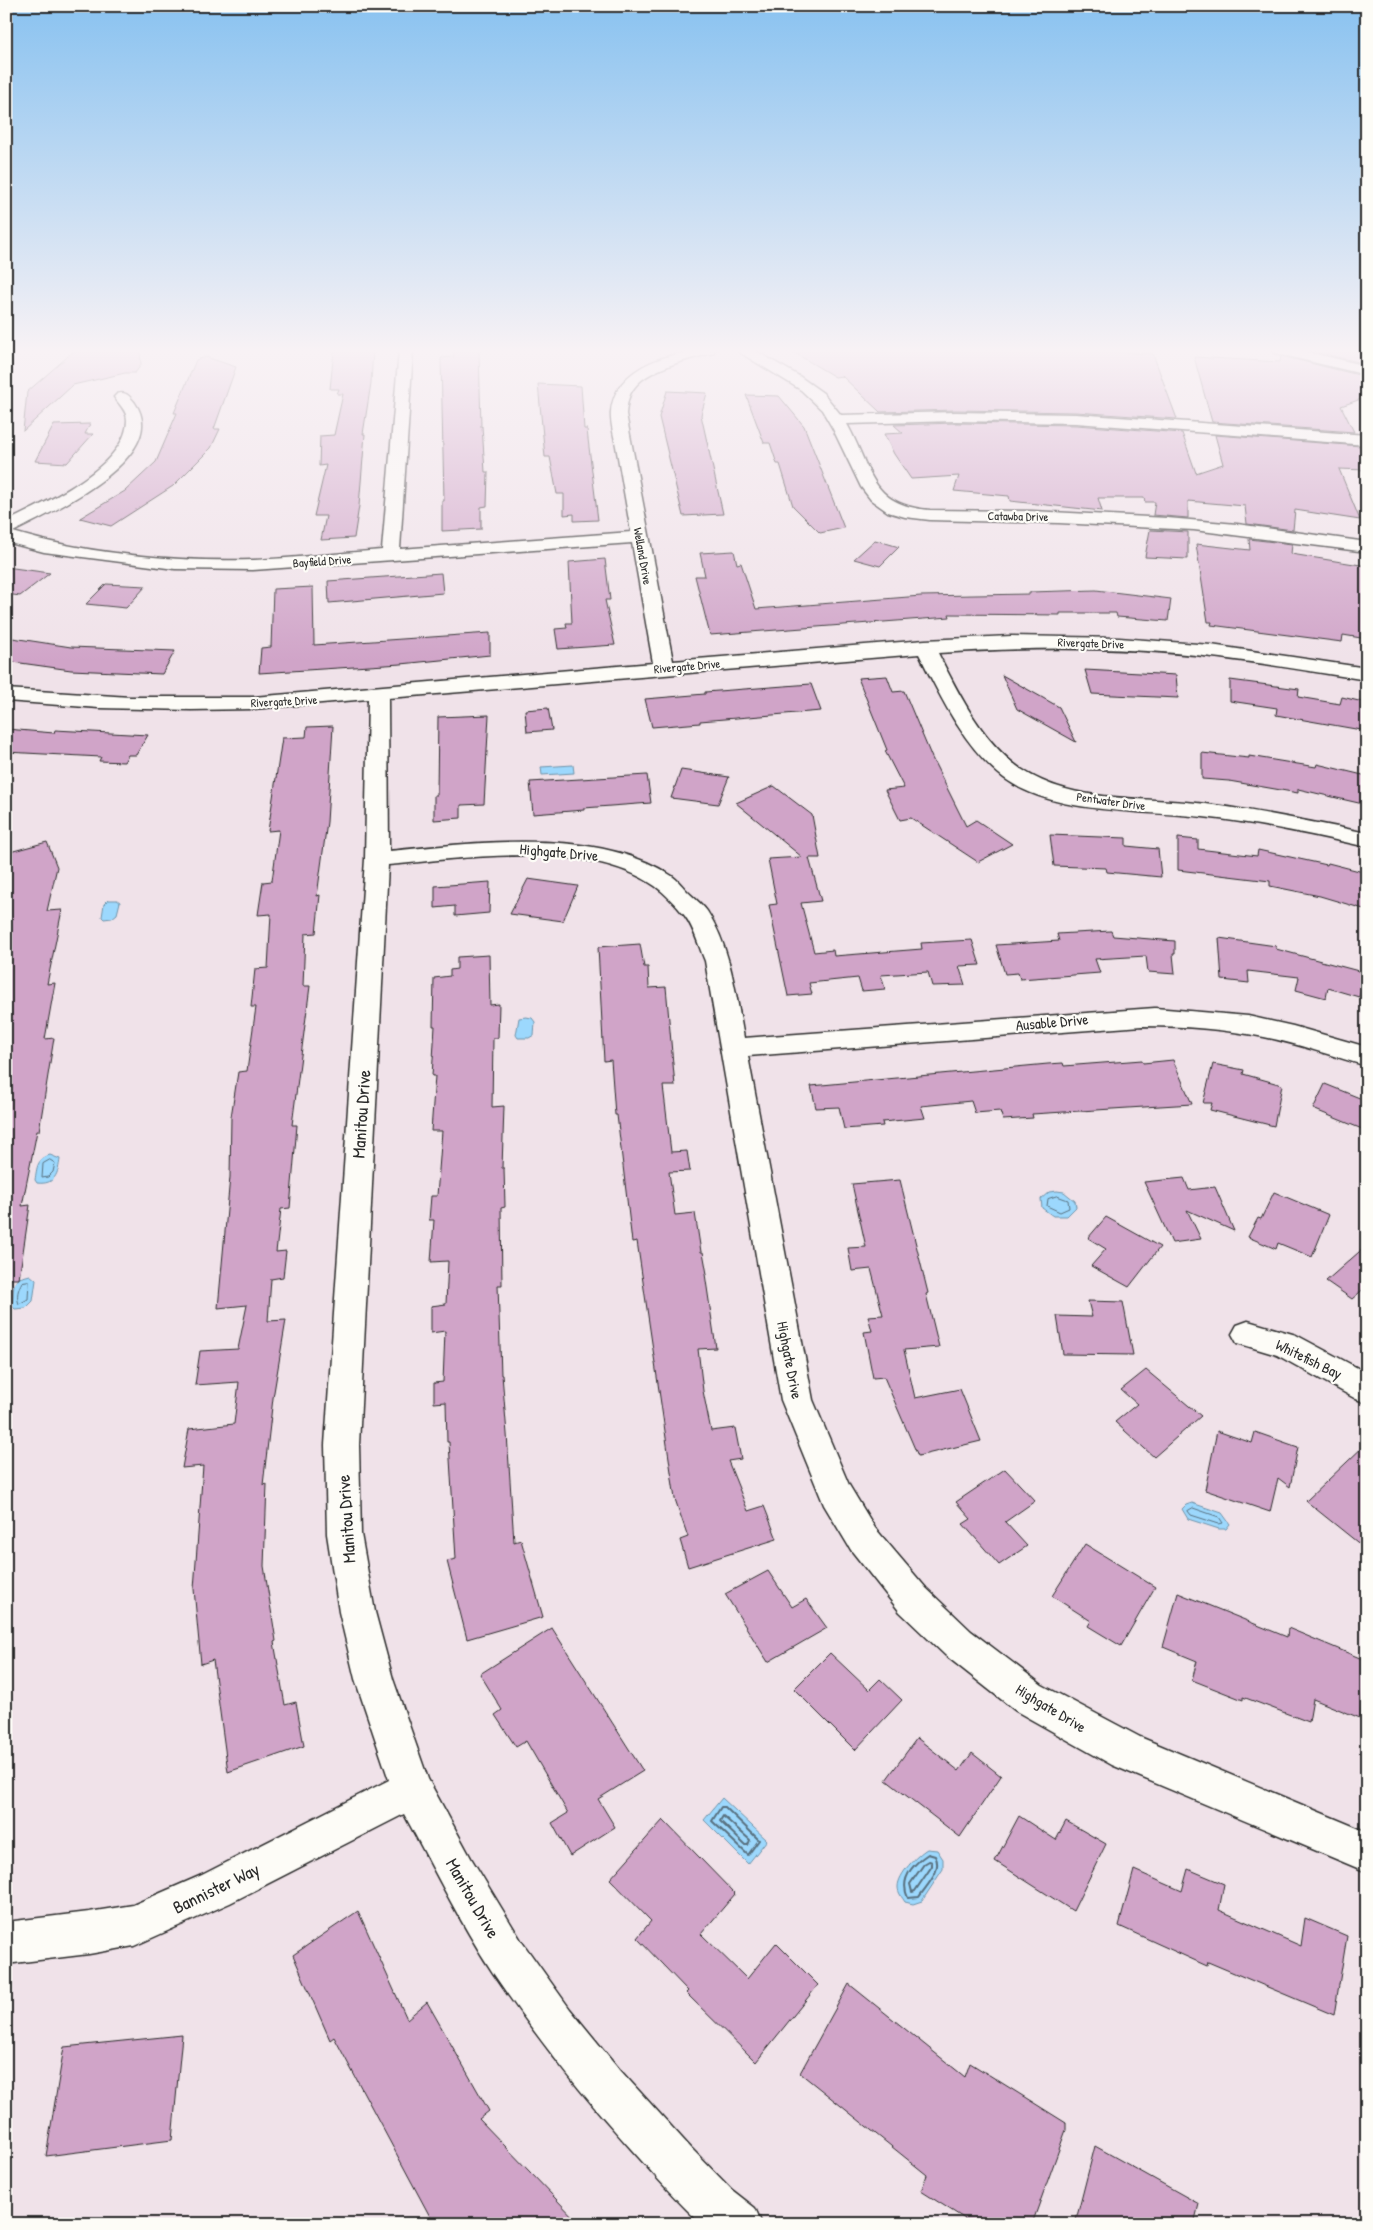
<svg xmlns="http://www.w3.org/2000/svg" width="1373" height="2230" viewBox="0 0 1373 2230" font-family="'Patrick Hand',sans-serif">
	<rect width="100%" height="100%" fill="#f0e2e9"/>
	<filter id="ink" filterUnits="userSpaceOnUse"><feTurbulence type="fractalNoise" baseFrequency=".02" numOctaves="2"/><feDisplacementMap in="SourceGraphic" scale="10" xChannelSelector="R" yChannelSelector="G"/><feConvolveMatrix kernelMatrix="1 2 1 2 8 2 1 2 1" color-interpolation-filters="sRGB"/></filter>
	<g filter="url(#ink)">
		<!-- water -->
		<path fill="#9cd8fd" stroke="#6f93a9" d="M573 765 574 773 542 775 541 767Z
			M108 900H117L120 902 117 914 112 918 104 919 102 917 104 904Z
			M526 1017 532 1018 535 1022 534 1035 529 1038H518L516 1035 519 1018Z
			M50 1155 60 1159C58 1174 55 1185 37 1183L35 1180C37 1167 37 1159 50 1155Z
			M1057 1191 1064 1192 1075 1201 1076 1207 1067 1216H1053L1042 1208 1041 1199 1049 1192Z
			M30 1275 36 1280 33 1301 26 1308 15 1309 12 1306 14 1284 19 1278Z
			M1192 1503 1222 1513 1230 1524 1226 1529H1219L1188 1519 1182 1509 1186 1505Z
			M722 1798 767 1840 748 1864 704 1820Z
			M927 1849 937 1850 943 1859V1869L922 1901 913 1904 905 1902C902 1897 898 1893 898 1887 898 1874 917 1855 927 1849Z"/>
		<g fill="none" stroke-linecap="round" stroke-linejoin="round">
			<!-- shore-far1 -->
			<path stroke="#58707f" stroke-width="1" d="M50 1160 55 1163 53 1172 48 1177 42 1178 43 1164Z
				M1057 1196 1068 1200 1069 1208 1060 1212 1047 1206 1048 1199Z
				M29 1281 28 1299 19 1304C16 1296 18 1289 22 1282Z
				M1193 1508 1219 1517 1223 1523 1219 1524 1191 1515 1188 1511Z"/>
			<!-- shore -->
			<path stroke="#58707f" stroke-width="2" d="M721 1807H725L759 1840 748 1855 712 1821Z
				M723 1816 750 1840 748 1845H745L720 1821Z
				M928 1854 935 1856C943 1870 927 1885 919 1897L908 1898C899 1879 913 1864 928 1854Z
				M929 1861 932 1862V1866L915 1891 912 1892 910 1884 924 1864Z"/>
		</g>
		<!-- building -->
		<path fill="#d0a4c8" stroke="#2b2b2b" d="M75 350H140L141 365 135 373H125L73 385 23 431 27 392Z
			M334 350H373L371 383 363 434H365L359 506 354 538 321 540 326 516H314L326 465 319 466 320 436 334 435 343 394H337L339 389H330Z
			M453 350H479L481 427 482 426 485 472H488L487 506 481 507V529L442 531V501H444L441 358 454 357Z
			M790 350H1087L1153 354 1177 419 1076 412 956 410 880 412 842 376 835 377Z
			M1308 350H1367V364Z
			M1281 356 1367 377V397L1341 406 1354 432 1212 422 1194 357 1280 362Z
			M206 357 236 367 214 429H220L211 448 173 486 111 526 80 518 125 491 156 462 177 413H174L196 360Z
			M538 384 581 386 584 429H587L588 439 598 520 574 521V514L564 515V494H557L550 457H545Z
			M667 391 707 393 701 415 723 514 683 516 659 417Z
			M746 395 779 396 804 426 844 528 820 533 793 506 780 464H777L770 443H764Z
			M956 423 1076 425 1182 433 1196 473 1223 464 1215 435 1361 446 1367 459V470L1339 469 1360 520 1295 510 1293 530 1247 524 1245 506 1188 501V518L1153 515 1155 502H1145L1144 498H1098L1102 511 1010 501 1009 496 954 491 959 476 911 479 894 454 884 434 903 433 894 425Z
			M90 424 85 434H93L67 463 35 461 54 425Z
			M1150 530 1188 532V559L1145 557Z
			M1249 539 1292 544 1291 554 1367 566V639L1343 635 1342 642 1211 625 1212 622H1208L1196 544 1250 550Z
			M875 540 899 547 880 566 854 559Z
			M734 551 737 564 741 563 756 609 921 596 1030 594V592L1096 590 1171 599 1168 621 1117 617 1116 613H1060V615L949 614 950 617 710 635 695 576H705L700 553Z
			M605 559 610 600H605L615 645 558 649 555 629 567 628 566 623H572L569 562Z
			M6 567 50 573 20 596 6 594Z
			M441 573 443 593 329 603 328 581Z
			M106 584 146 586 126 608 86 604Z
			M313 587 314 645 490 633V655L401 664 259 673 261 648 271 647 273 589Z
			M6 637 71 647 175 651 162 674 71 670 6 661Z
			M1085 670 1176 675 1178 698 1092 694Z
			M1002 675 1059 707 1076 742 1017 709Z
			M887 676 893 692 904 691 932 758 966 826 976 820 1012 844 978 862 911 818 900 820 885 790 904 788 885 751 887 750 858 678Z
			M1230 680 1299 689 1298 697 1340 704 1342 697 1363 702 1361 709 1367 710V731L1276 715 1277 708 1230 701Z
			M811 684 821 711 700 721V723L652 727 645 699 705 694V692Z
			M548 708 552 730 527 732 525 710Z
			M489 715 484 804 461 805V818L434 820V795H437L438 717Z
			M333 726 327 822 317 896 320 895 316 933 305 934 303 986H310L292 1125H297L290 1208 281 1209 276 1252 286 1251 283 1277 271 1279 268 1321 286 1320 273 1398 263 1485 267 1484 264 1566 276 1641 274 1642 285 1705 296 1702 304 1746 228 1772 213 1660 201 1664 194 1589 203 1466 182 1468 189 1429 234 1424 239 1382 195 1385 200 1351 238 1349 247 1305 218 1308 230 1177 231 1117 238 1072 247 1071 256 1007H251L255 969 268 968 271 914 258 915 263 882 272 881 279 830 268 831 282 738 306 737 307 727Z
			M6 729 54 733 55 730 148 735 136 755H128L124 762 99 761 101 757 6 752Z
			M1202 753 1249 758V756L1316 767 1317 764 1367 776V790L1363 804 1298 789V793L1229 781 1202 779Z
			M681 770 729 777 718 804 671 798Z
			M647 775 651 803 584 808V810L533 814 530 782Z
			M774 786 812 815 820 858H809L821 901 801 903 814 952 833 950 834 956 922 949 921 943 972 940 980 965 959 966 965 985 932 986 928 972 881 975 885 989 862 991 858 978 809 983 812 994 788 996 769 905 777 904 768 859 802 857 736 803Z
			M1050 835 1126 838V846L1158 849 1161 877 1107 872 1106 868 1054 866Z
			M1178 838 1198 840V849L1257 856 1258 850 1327 865 1328 863 1367 873V910L1320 896 1270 886V881L1178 870Z
			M47 842 57 867 47 911 62 910 47 984 55 983 45 1039 54 1038 39 1131H37L22 1206 30 1205 19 1279H6V853Z
			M528 879 578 886 563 921 510 914Z
			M490 882 489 913 455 916V906L435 908V886Z
			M1111 931 1113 936 1175 941V954H1173L1175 974 1148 972 1146 956 1095 959 1100 973 1020 979 1018 973 1005 974 996 945 1059 941 1057 934Z
			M1219 938 1276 946V949L1366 973 1359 997 1328 988 1326 998 1296 990 1299 977 1248 971 1249 983 1222 980Z
			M640 944 644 967H648L649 988 666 987 675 1086H663L671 1152 687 1151 690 1171 669 1172 675 1215 695 1213 701 1252H703L707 1274H705L716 1348 698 1349 703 1391 711 1431 735 1428 741 1459 728 1461 748 1511 764 1506 777 1539 688 1567 680 1540 688 1537 675 1499 637 1241 632 1242 617 1115H615L611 1060 604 1061 598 947Z
			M489 955 490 1005 499 1004 498 1038H493L492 1107 504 1106 502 1168H504L505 1207 501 1208 502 1285H498L501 1375H502L507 1434 514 1542 521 1540 543 1617 467 1639 447 1561 456 1559 449 1442H447L446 1402 434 1403V1383L443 1382 445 1331 431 1333V1306L446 1304 448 1261 431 1262 434 1220H429L431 1196H437L442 1131H431L435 1076H432L435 1026H433L434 978 450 976V970L457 969V957Z
			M1142 1060 1143 1063 1173 1060 1192 1104 1032 1114 1033 1118 1003 1120 1000 1111 975 1113 971 1101 921 1106 925 1118 882 1122 883 1126 844 1129 839 1107 816 1108 811 1086 1048 1064 1063 1063 1064 1066Z
			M1213 1064 1244 1070 1243 1074 1282 1085 1274 1126 1210 1110 1212 1103H1203Z
			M1325 1084 1367 1101V1131L1313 1109Z
			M1184 1178 1189 1190 1215 1187 1234 1231 1187 1210 1201 1239 1172 1243 1144 1182Z
			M900 1180 928 1293 926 1294 939 1347 904 1350 915 1398 960 1389 981 1441 918 1456 884 1377 873 1378 864 1332 872 1331 868 1316 883 1315 871 1269 852 1271 848 1248 866 1247 852 1184Z
			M1274 1192 1329 1215 1312 1257 1278 1243 1276 1249 1248 1237 1258 1218 1261 1219Z
			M1106 1217 1160 1247 1129 1287 1091 1266 1106 1249 1088 1238Z
			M1367 1245V1286L1352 1299 1326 1281Z
			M1088 1301 1123 1302 1133 1355 1063 1354 1057 1316 1092 1317Z
			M1146 1370 1201 1416 1154 1457 1115 1422 1137 1404 1121 1390Z
			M1217 1431 1252 1443 1255 1432 1298 1447 1290 1487 1278 1478 1270 1512 1205 1490Z
			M1367 1443V1550L1306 1501Z
			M1005 1469 1035 1501 1005 1522 1027 1546 999 1565 963 1524 971 1519 956 1502Z
			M1085 1544 1155 1587 1121 1646 1088 1626 1091 1621 1052 1596Z
			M768 1571 792 1607 806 1599 827 1628 768 1662 725 1594Z
			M1178 1593 1287 1637 1288 1628 1367 1661 1360 1718 1313 1699 1309 1722 1243 1697V1700L1192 1680 1197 1661 1163 1647Z
			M552 1628 643 1771 598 1799 615 1827 570 1856 552 1823 568 1813 526 1741 516 1747 495 1715 502 1710 480 1674Z
			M830 1653 869 1690 880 1679 902 1700 855 1750 794 1689Z
			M917 1738 959 1771 972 1753 1001 1776 960 1837 886 1780Z
			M1019 1816 1056 1840 1066 1821 1106 1844 1073 1911 995 1861Z
			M663 1820 735 1894 701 1934 747 1979 776 1943 818 1985 756 2062 686 1993 688 1991 637 1938 651 1921 610 1879Z
			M1188 1869 1224 1884 1219 1910 1301 1946 1305 1918 1347 1936 1334 2015 1208 1962 1207 1966 1119 1926 1134 1870 1182 1891Z
			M358 1911 407 2019 427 2002 489 2111 479 2119 580 2224H434L334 2037 330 2040 293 1955Z
			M849 1984 965 2077 970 2063 1066 2123V2130L1032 2224H973L921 2191 927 2175 800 2073Z
			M182 2035 172 2140 46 2156 64 2047Z
			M1095 2146 1199 2204 1194 2224H1075Z"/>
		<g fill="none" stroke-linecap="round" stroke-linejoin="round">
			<defs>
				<path id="minor" d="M399 350H413L400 549 631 532C626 503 621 475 616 446 614 435 610 422 611 412 615 364 676 350 715 350L713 353C690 359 648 368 634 388 628 395 627 405 626 414L673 661 925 640 1011 636 1119 638 1211 645 1367 668V680C1315 672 1264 663 1212 657 1121 646 1029 647 938 653 959 694 982 742 1021 769 1074 805 1146 796 1206 804 1260 811 1313 822 1367 833V847C1313 835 1258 823 1203 817 1143 810 1054 815 1004 778 964 747 941 698 919 654L388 698 389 851C473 843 597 826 672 876 678 880 683 887 688 892 694 898 702 904 707 911 731 948 736 995 744 1038L1155 1008 1248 1016 1293 1026 1367 1047V1066C1332 1056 1299 1044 1264 1037 1224 1029 1183 1026 1142 1026L748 1056 813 1400 849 1485 875 1528 926 1588 971 1631 1042 1685 1140 1737 1367 1832V1872L1112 1765 1016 1711 945 1655 900 1612 851 1550 824 1505 781 1400 705 961C699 947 694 928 685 916 677 906 665 893 655 886 587 839 467 858 388 865L359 1445 361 1534 375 1612 393 1679 428 1779 471 1858 522 1942 570 2009 620 2070 691 2148 732 2190 755 2208 762 2224H702C676 2201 654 2174 631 2149 581 2094 535 2035 493 1973 460 1923 433 1867 404 1814L230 1903 134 1946 89 1954 6 1964V1922L89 1912 133 1905 202 1875 389 1780 355 1679 339 1612 327 1534 325 1445 365 859 368 699 253 709 191 710 99 708 6 701V689L130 697H253L653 663 632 543 253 570 175 569 44 552 6 542V522C42 504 127 467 127 420 127 411 119 404 114 397L117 394C126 391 129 396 135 403 173 457 48 514 13 532 86 554 177 562 254 560 296 558 340 553 382 550Z
					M736 350H754L799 376 823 393 841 415 956 412 1076 414 1367 435V445L1076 423 956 421 847 424C872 469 869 505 930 510L1032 511 1167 518 1237 524 1367 542V552L1194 530 1059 523 930 520 905 517 888 512 871 500 861 487 833 429 822 410 801 390Z
					M1273 350H1299L1367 366V375L1275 353Z
					M1248 1321 1296 1335 1367 1373V1403L1356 1399 1277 1355 1237 1343 1232 1334 1237 1325Z"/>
			</defs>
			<!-- minor casing -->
			<use href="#minor" stroke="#2b2b2b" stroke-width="3"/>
			<!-- minor -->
			<use href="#minor" fill="#fdfcf7" fill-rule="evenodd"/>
		</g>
	</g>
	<!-- sky -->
	<linearGradient id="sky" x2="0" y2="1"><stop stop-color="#89c2f0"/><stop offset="0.53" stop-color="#f8f2f5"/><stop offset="1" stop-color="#f8f2f5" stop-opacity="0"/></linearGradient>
	<rect width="1373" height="662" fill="url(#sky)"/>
	<g text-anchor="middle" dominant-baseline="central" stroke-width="4.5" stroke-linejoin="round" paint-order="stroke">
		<!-- far-street labels -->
		<g font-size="12" fill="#2b2b2b" stroke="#fdfcf7">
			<text transform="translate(1018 516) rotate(1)">Catawba Drive</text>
			<text transform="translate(643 556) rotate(80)">Welland Drive</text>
			<text transform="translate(322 561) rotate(-4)">Bayfield Drive</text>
			<text transform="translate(1091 643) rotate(2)">Rivergate Drive</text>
			<text transform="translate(687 666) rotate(-5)">Rivergate Drive</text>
			<text transform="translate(284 701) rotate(-3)">Rivergate Drive</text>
			<text transform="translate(1111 801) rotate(8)">Pentwater Drive</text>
		</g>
		<!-- street labels -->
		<g font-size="15" fill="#2b2b2b" stroke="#fdfcf7">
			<text transform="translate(559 852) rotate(5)">Highgate Drive</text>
			<text transform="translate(1052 1022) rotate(-5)">Ausable Drive</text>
			<text transform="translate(1309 1359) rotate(26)">Whitefish Bay</text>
			<text transform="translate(790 1360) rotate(79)">Highgate Drive</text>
			<text transform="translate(1051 1708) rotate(31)">Highgate Drive</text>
		</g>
		<!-- near-street labels -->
		<g font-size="18" fill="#2b2b2b" stroke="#fdfcf7">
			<text transform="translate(361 1114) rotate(-86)">Manitou Drive</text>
			<text transform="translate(346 1519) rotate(-94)">Manitou Drive</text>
			<text transform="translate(216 1888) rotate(-26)">Bannister Way</text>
			<text transform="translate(473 1898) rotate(60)">Manitou Drive</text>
		</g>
	</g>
	<!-- margin -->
	<rect width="1373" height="2230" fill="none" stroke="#fdfcf7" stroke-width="25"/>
	<rect x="12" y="12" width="1348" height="2205" fill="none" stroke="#2b2b2b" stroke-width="2" filter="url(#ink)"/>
</svg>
